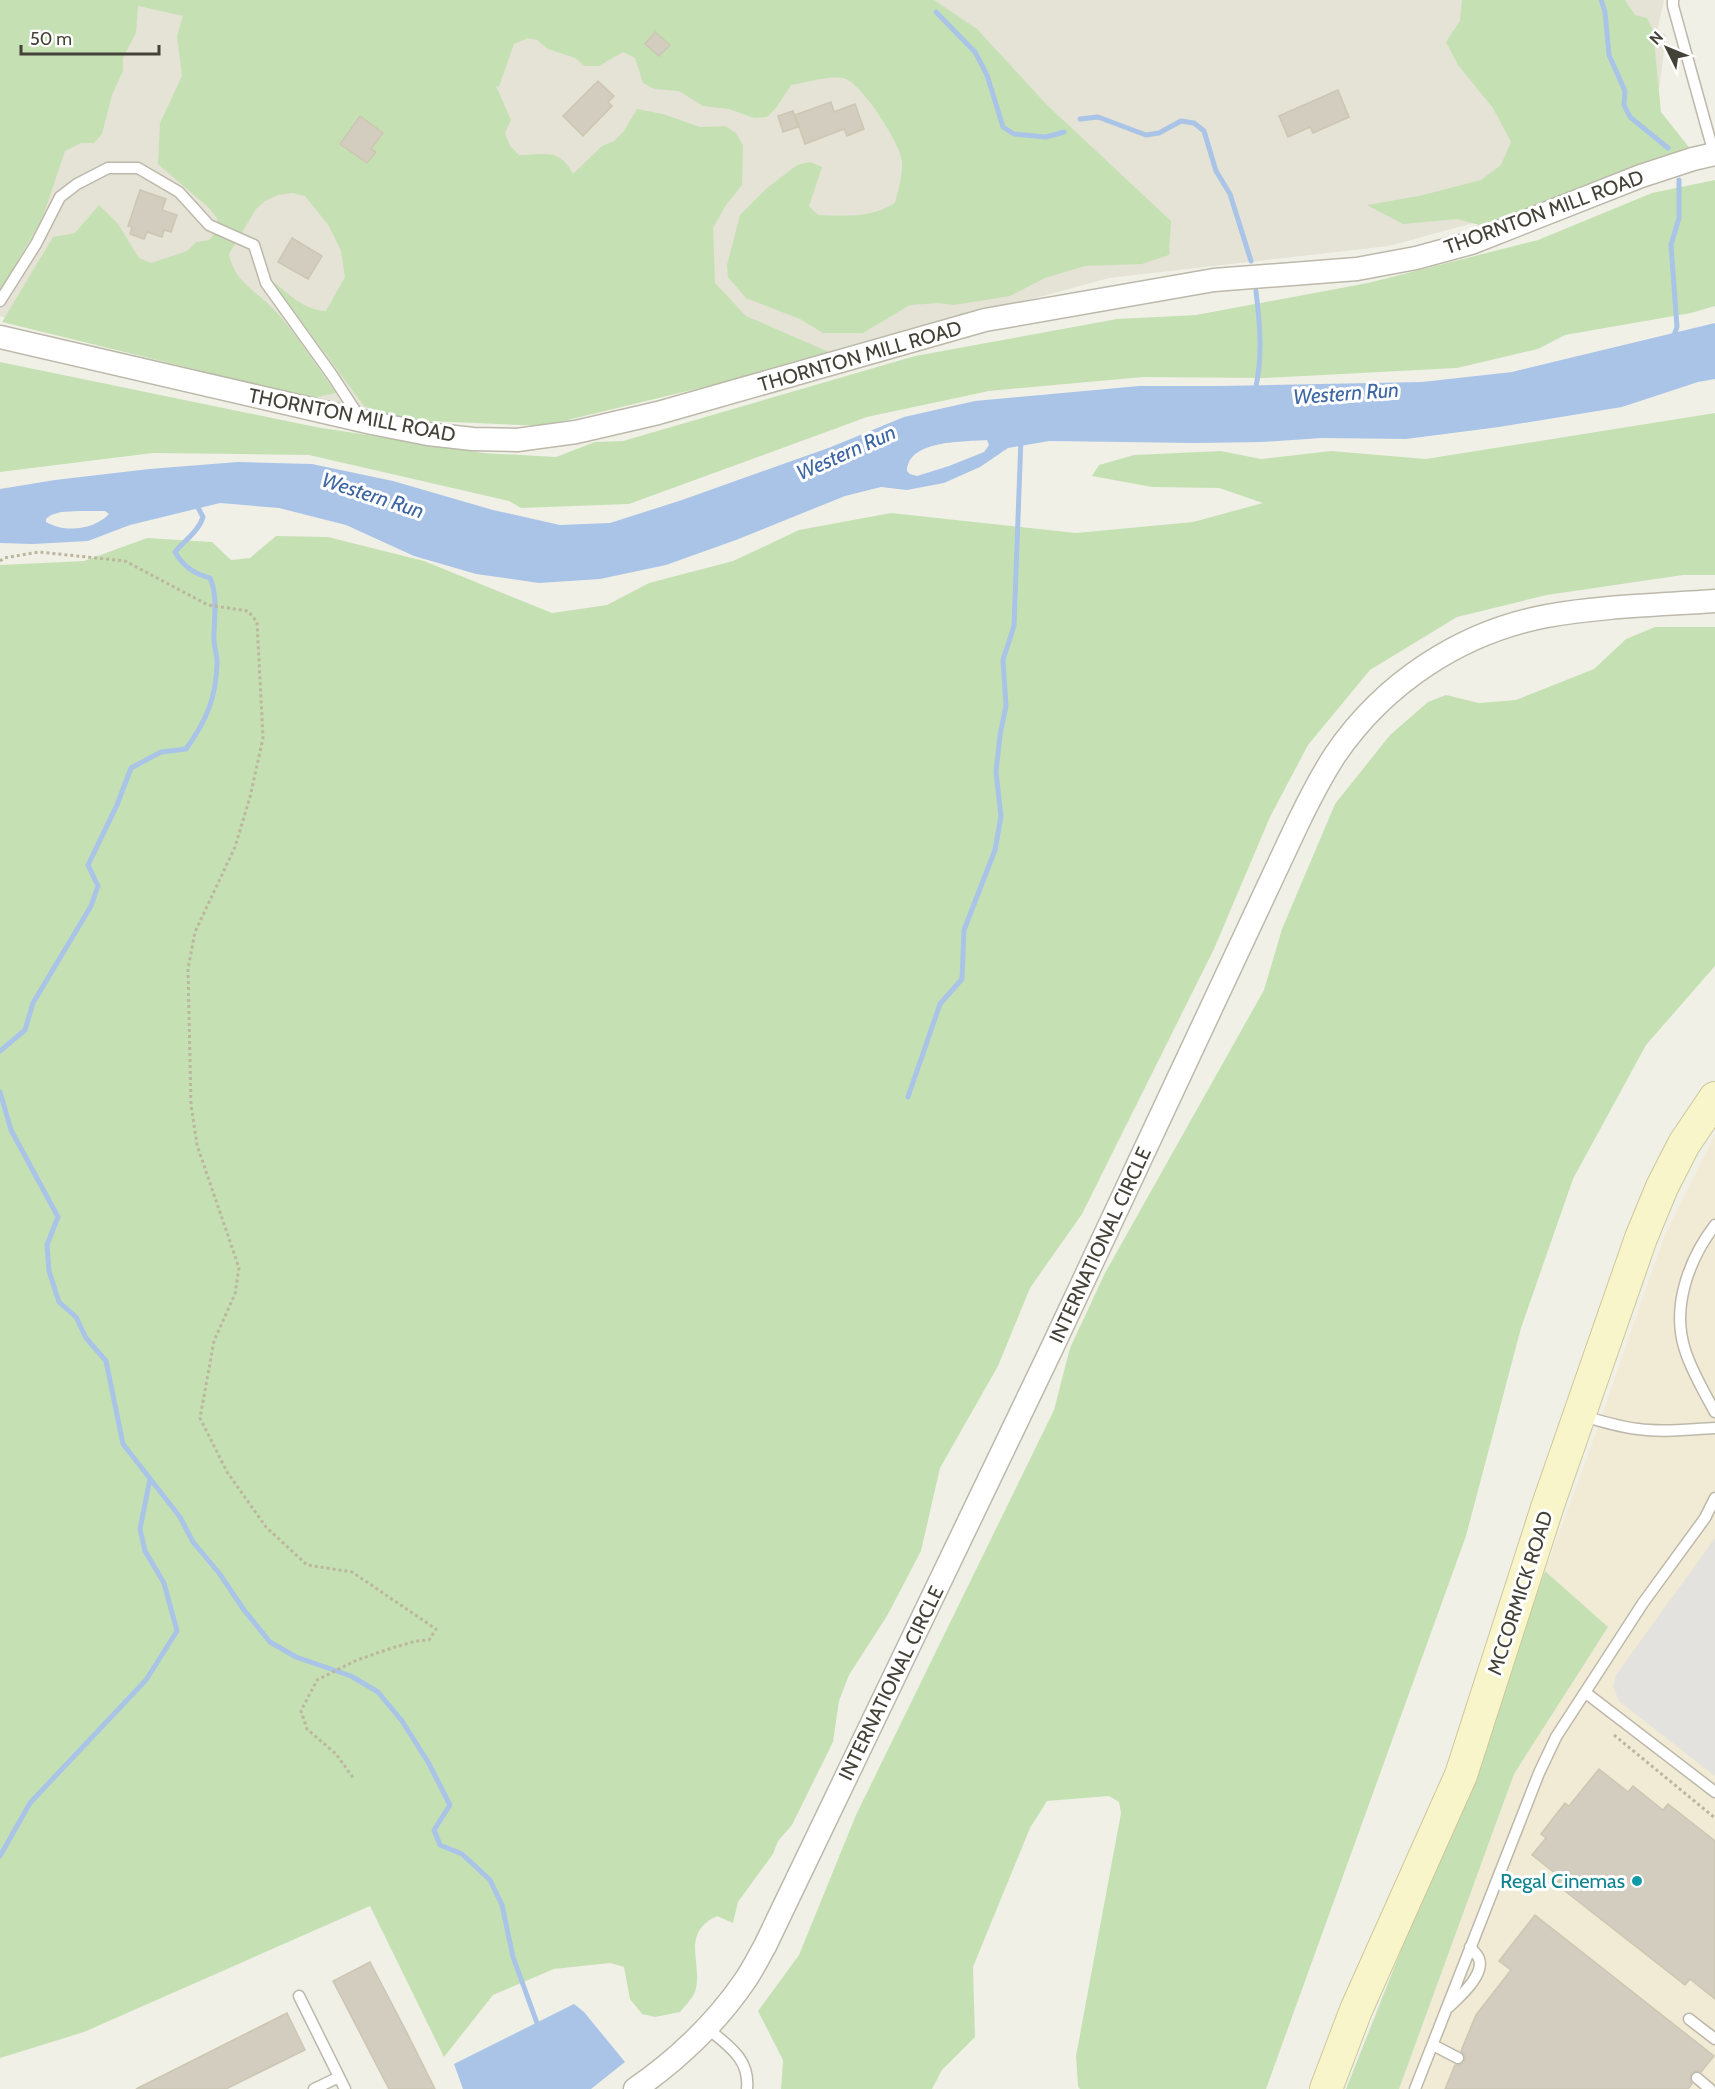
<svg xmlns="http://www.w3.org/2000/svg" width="1715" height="2089" viewBox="0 0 1715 2089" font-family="Cabin,sans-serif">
	<rect width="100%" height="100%" fill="#f1f0e7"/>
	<!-- residential -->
	<path fill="#e5e2d6" d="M112 0 499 87 529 0H1664L1657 32 1666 34 1650 164 1539 205 1389 246 1109 278 749 376 404 416 282 390 99 345 0 316V208Z"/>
	<!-- commercial -->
	<path fill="#f1ead4" d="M1715 1135V2089H1399L1514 1774 1607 1628 1545 1571 1588 1455 1665 1234Z"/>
	<!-- green -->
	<path fill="#c5e1b4" d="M0 0H934L977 29 1047 105 1171 221 1169 255 1142 264 1085 266 1045 278 1010 296 954 305 939 303 910 305 863 333H823L800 319 746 298 728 277 727 265 740 215 767 188 797 165 810 162 822 167 809 206 818 215C846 216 871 218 895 203 898 191 903 175 902 162 901 144 863 86 846 79 833 74 804 83 791 85L776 108 767 117 754 118 729 109 703 106 679 91 654 89 643 83 635 58 623 52 599 66H585L575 58 548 49 537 40 528 38 514 44 499 87 496 86 511 120 505 133 510 146 519 155C546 155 559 147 573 174L602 146 614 141 624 131 637 109 663 114 700 127 725 126 736 133 743 145 742 185 726 205 713 228 715 283 746 316 836 355 543 426 404 420 364 406 270 279C288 293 303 310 326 311L345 277 341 251 329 226 305 196 292 193 278 195 265 201 256 209 229 254C235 285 260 292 278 314 299 338 317 367 336 393L312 398 2 322 53 237 75 233 99 205 118 224 139 258 151 263 187 251 196 242 209 240 218 230 217 218 208 207 158 164 160 123 182 76 177 36 183 16 138 6 136 33 123 58V71L112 95 102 134 94 143H81L65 151 42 219 0 291Z
		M1462 0H1625L1635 15 1647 18 1653 30 1661 112 1692 151 1483 226 1457 219 1403 224 1367 205 1419 196 1481 180 1501 165 1511 142 1493 108 1458 65 1446 42 1460 21Z
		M1715 180V306L1691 313 1565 335 1538 349 1457 368 1265 378 1143 377 989 391 867 417 629 504 521 508 509 501 309 455 153 453 0 472V362L316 427 483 453 556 457 595 442 623 441 915 356 1117 319 1196 315 1368 283 1538 240 1652 193Z
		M1715 413V575H1683L1547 595 1457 617 1370 670 1308 745 1270 817 1214 949 1082 1214 1030 1288 998 1366 940 1468 921 1551 887 1616 849 1675 839 1701 833 1742 792 1825 778 1841 773 1854 738 1902 733 1923 717 1916C679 1934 704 1964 695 1992 692 1999 685 2006 680 2012L655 2017 642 2014 630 1999 624 1967 610 1963 554 1969 493 1995 444 2057 370 1906 84 2032 0 2058V565L84 561 147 538 212 542 231 560 250 558 276 536 328 537 424 561 552 613 607 605 649 583 733 561 799 530 891 513 1076 533 1193 522 1263 503 1219 488 1152 487 1092 476 1099 465 1134 455 1221 451 1261 459 1331 451 1426 459Z
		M1655 627H1715V966L1646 1045 1573 1179 1521 1328 1466 1536 1266 2089H1080L1078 2086 1076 2056 1121 1813 1119 1802 1109 1796 1047 1801 1030 1828 973 1967 975 2037 942 2070 932 2089H781L783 2060 758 2011 799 1955 856 1815 1054 1410 1070 1348 1105 1273 1264 990 1282 929 1335 804 1390 735 1428 702 1446 695 1479 703 1516 700 1594 669 1626 639Z
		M1545 1571 1608 1627 1514 1774 1399 2089H1346L1493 1719Z"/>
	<!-- parking -->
	<path fill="#e3e2de" d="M1715 1538V1776L1619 1701 1613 1686 1616 1675Z"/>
	<!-- water -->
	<path fill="#aac4e7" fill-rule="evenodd" d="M1715 323V379L1698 382 1622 407 1499 427 1406 439 1322 438 1262 442 1195 443 1049 441 1008 448 980 467 944 483 907 490 881 487 845 496 736 540 666 565 600 579 539 583 476 574 414 556 346 525 279 508 220 503 130 525 88 541 33 544 0 543V489L55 480 149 469 238 462 312 464 393 481 493 510 560 525 610 523 682 500 831 447 904 417 975 401 1139 386H1219L1422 382 1512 372ZM987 440 989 445 984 452 949 466 917 476 910 474 907 471C908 439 966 442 987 440ZM79 511H105L109 514C94 530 65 533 46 522V519L51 515 61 512Z
		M574 2004 584 2012 625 2062 591 2089H463L454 2064Z"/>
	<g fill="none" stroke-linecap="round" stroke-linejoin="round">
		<!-- stream -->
		<path stroke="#aac4e7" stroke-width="5" d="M1601 0 1605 12 1609 55 1625 91 1624 105 1630 117 1668 148
			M936 12 975 52 987 75 1003 127 1014 134 1046 137 1064 132
			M1080 119 1098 117 1146 135 1159 133 1181 121 1194 123 1204 131 1216 171 1230 194 1251 261
			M1673 338 1677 327 1671 245 1679 218V180
			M1255 391C1263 357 1260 325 1256 291
			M0 1051 25 1030 33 1003 91 906 98 886 88 865 117 805 131 768 161 752 186 749C206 721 216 699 217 664 218 655 213 646 214 637 214 617 218 596 210 578 193 573 184 567 175 552 184 541 199 531 203 517L195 502
			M0 1092 11 1130 58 1217 47 1245 49 1271 59 1302 76 1317 86 1338 106 1361 123 1444 180 1517 193 1542 219 1573 244 1610 270 1642 296 1657 351 1676 378 1692 402 1721 428 1762 450 1805 434 1830 440 1845 462 1854 490 1880 502 1905 513 1957 537 2023
			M908 1097 940 1004 962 979 964 930 995 850 1001 816 996 772 1000 735 1006 706 1003 660 1014 626 1021 438
			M0 1856 30 1803 146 1680 177 1631 164 1583 145 1551 140 1529 150 1479"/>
	</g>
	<!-- building -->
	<path fill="#d2cdbe" stroke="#ccc6b2" stroke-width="1.5" d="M655 32 670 45 659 56 645 44Z
		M598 81 614 96 608 102 612 106 583 136 563 116Z
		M1338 90 1349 117 1313 133 1310 127 1288 137 1279 116Z
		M831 102 834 112 855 104 864 129 847 136 844 129 805 144 795 115Z
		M793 111 798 127 783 132 778 116Z
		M360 116 383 133 371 149 376 152 367 163 340 144Z
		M140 190 166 199 162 210 177 215 171 232 164 230 162 237 147 232 144 239 130 234 132 227 128 226Z
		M292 238 322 256 308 279 278 262Z
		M1599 1769 1628 1792 1633 1786 1663 1810 1668 1804 1715 1841V1999L1690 1979 1685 1985 1556 1884 1561 1878 1532 1855 1546 1838 1541 1834 1565 1803 1569 1806Z
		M1535 1915 1714 2056 1701 2072 1695 2071 1691 2074 1690 2080 1692 2084 1688 2089H1445L1455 2065H1461L1465 2061V2055L1461 2051 1476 2015 1511 1970 1499 1961Z
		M370 1962 405 2029 435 2089H389L333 1981Z
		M287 2013 305 2050 226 2089H136Z"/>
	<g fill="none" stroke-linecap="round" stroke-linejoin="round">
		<defs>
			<path id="service" d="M1673 0V6L1714 154
				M0 301 36 244 60 197 77 184 108 168H138L179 192 209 225 254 245 266 283 332 375 360 418
				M1715 1225C1689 1259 1671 1307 1685 1350 1692 1372 1704 1392 1715 1412
				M1583 1416C1601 1421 1619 1427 1638 1429 1664 1433 1690 1429 1715 1428
				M1586 1693 1715 1792
				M299 1996 345 2089
				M1449 2007C1459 1997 1485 1975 1479 1959 1478 1955 1473 1951 1470 1947
				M1689 2019 1715 2039
				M706 2027C728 2046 750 2058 747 2089
				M1433 2045 1458 2058
				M1697 2078 1710 2089
				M314 2089 339 2077
				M1415 2089 1539 1773 1556 1737 1643 1603 1705 1518 1715 1498"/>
			<path id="minor" d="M0 337 372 423 428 434 473 439 517 440 576 432 658 413 985 320 1214 280 1357 269 1416 258 1471 243 1641 176 1693 159 1715 154
				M635 2089C676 2061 716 2023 744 1982 752 1971 758 1958 765 1946L1052 1348 1296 827C1308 802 1320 778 1335 755 1384 683 1461 632 1547 616 1602 606 1659 605 1715 601"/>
			<path id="secondary" d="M1326 2089 1356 2010 1461 1775 1548 1505 1641 1238 1662 1187 1684 1144 1715 1098"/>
		</defs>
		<!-- service casing -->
		<use href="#service" stroke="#bcb9ab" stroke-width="13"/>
		<!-- minor casing -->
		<use href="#minor" stroke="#bcb9ab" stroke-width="25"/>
		<!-- secondary casing -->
		<use href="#secondary" stroke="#ccc79b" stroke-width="34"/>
		<!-- path -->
		<path stroke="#bcb69e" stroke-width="3" stroke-dasharray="3 3" stroke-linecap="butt" d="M0 561 4 558 39 552 125 561 208 605 248 611 257 622 263 738 250 797 235 847 195 932 188 969 191 1105 197 1145 239 1268 235 1294 214 1341 200 1418 227 1472 266 1527 307 1565 352 1572 436 1629 429 1640 416 1641 392 1648 357 1660 317 1680 301 1711 307 1729 336 1754 354 1779
			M1614 1735 1715 1818"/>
		<!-- service -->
		<use href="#service" stroke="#fff" stroke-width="10"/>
		<!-- minor -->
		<use href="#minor" stroke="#fff" stroke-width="22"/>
		<!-- secondary -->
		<use href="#secondary" stroke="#f8f5ca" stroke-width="32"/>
	</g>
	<!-- markers -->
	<circle fill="#0f9aa8" stroke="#fff" stroke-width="2" cx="1637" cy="1881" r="6"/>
	<g text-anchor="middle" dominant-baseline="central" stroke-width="6" stroke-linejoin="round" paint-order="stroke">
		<!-- street labels -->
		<g font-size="20" fill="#444137" stroke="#fff">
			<text transform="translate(1544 212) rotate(-20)">THORNTON MILL ROAD</text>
			<text transform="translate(860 356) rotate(-16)">THORNTON MILL ROAD</text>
			<text transform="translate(352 415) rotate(11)">THORNTON MILL ROAD</text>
			<text transform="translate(1100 1245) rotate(-65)">INTERNATIONAL CIRCLE</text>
			<text transform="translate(1520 1593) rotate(-72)">MCCORMICK ROAD</text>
			<text transform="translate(891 1683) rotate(-64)">INTERNATIONAL CIRCLE</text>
		</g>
		<!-- culture labels -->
		<g font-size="20" fill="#0d838f" stroke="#fff" text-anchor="end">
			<text x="1625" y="1881">Regal Cinemas</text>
		</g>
		<!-- water labels -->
		<g font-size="21" font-style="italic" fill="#3d66a3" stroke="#fff">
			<text transform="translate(1346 393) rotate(-4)">Western Run</text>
			<text transform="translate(846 452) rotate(-24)">Western Run</text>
			<text transform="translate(373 495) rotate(18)">Western Run</text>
		</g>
	</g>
	<!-- north arrow -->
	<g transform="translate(1667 48) rotate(313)" stroke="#ffffff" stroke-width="4.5" paint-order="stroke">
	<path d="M0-4.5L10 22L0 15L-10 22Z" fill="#444137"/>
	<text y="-9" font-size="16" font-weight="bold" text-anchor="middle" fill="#444137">N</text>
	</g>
	<!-- scale -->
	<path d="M21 45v9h138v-9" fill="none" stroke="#444137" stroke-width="3"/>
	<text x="30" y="45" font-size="18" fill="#444137" stroke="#ffffff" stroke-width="4.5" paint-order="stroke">50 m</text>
</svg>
